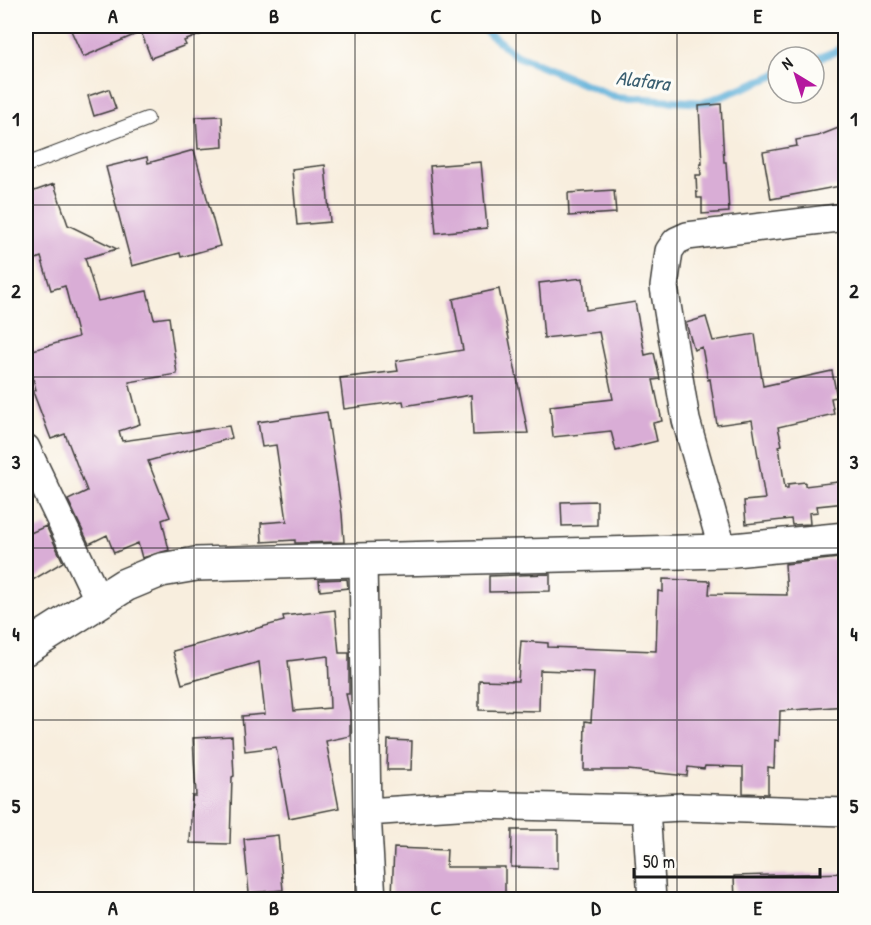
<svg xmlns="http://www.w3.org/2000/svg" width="871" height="925" viewBox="0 0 871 925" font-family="'Patrick Hand',sans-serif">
	<rect width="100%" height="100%" fill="#fdfcf7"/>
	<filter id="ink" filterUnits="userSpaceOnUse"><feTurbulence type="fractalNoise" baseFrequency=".0167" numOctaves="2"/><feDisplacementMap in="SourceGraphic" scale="12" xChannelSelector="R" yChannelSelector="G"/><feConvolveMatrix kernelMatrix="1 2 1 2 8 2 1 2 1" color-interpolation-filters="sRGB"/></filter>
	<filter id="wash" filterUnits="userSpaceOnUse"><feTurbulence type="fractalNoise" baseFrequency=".008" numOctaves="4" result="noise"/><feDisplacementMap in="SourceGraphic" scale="24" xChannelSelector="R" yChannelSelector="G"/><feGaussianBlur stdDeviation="1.35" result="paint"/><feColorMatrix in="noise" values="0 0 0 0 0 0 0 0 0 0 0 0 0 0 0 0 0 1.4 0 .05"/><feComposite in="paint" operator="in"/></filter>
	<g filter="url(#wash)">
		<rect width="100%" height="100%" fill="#f8eede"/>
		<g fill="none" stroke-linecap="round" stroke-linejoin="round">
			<!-- stream -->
			<path stroke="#5fb0d9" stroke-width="8" d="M480 26 515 55 615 97 704 103 778 74
				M814 60 846 47"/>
		</g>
		<g id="blocks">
			<!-- building -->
			<path fill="#d9add6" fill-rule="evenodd" d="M69 26H220L221 27 184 41 186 45 151 58 141 32 83 57Z
				M109 89 116 109 94 116 88 96Z
				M721 104 724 162H726L729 212 702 214V198H697L696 175H701L700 164H702L699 106Z
				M222 116 223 147 198 149 196 117Z
				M846 125V185L771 199 763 152 797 146 796 140 818 136Z
				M194 150 220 246 181 257 180 253 132 266 106 167 147 157 148 163Z
				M481 162 487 228 436 233 430 166Z
				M325 165 330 222 297 225 292 169Z
				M54 184 68 225 117 249 85 258 98 301 147 291 154 319 169 317 177 374 129 382 140 424 119 431 122 441 229 426 232 438 148 461 170 517 162 520 169 550 142 558 138 543 114 553 107 535 89 544 68 500 87 491 65 434 51 439 33 392 36 390 26 352 78 337 65 286 51 290 41 257 26 263V194Z
				M614 190 616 213 569 216 568 193Z
				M583 278 586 310 635 302 645 355 654 353 660 379 653 380 662 421 653 423 657 441 616 451 611 431 553 437 550 406 613 399 599 332 544 338 539 283Z
				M499 289 528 433 473 435 471 395 404 406 403 401 344 409 340 378 398 371 396 361 463 350 453 299Z
				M706 317 713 341 755 334 763 386 832 371 837 397 831 398 834 414 778 427 782 445 779 446 785 488H788V484L805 482V486L846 481V503L817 506 818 512 809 513 810 524 792 525 791 519 746 524 744 501 765 499 752 420 717 425 710 379 708 380 702 347 694 350 686 323Z
				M327 412 342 514 344 542 295 543V540L262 542 261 523 287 521 276 445 262 447 258 422Z
				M597 501V525L562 526 561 502Z
				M46 526 63 562 26 584V535Z
				M839 558 844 612H846V706L780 711 779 741 775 740 774 768 768 767V794L743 793V767L705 766 704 769 688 767 687 776 628 770H584L585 721 591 722 594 672 540 670 539 711 479 710V680L518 681 521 641 548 643V647L656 651 658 591 663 592V579L710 581 709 594 787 595 785 564Z
				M550 574V591L489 592V576Z
				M347 579 348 588 320 591 319 580Z
				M335 610 339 653H349V694H346L350 712V736L326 741 339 808 289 818 276 747 245 751 242 716 265 714 259 662 182 684 173 651 284 621 283 616ZM328 656 330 708 294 711 288 661Z
				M232 736 234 776 232 777 230 844 190 843 192 796H196L193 738Z
				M388 740 412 741 411 770H387Z
				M512 830H558V868L511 867Z
				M278 835 283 890 249 893 244 839Z
				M394 848 447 850 446 867H505V900H449V896L392 895Z
				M846 873V900H735L734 876Z"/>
		</g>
	</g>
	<g filter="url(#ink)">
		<use href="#blocks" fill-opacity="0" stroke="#3d3c39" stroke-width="1.5"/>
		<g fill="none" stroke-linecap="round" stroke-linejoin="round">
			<defs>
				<path id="service" d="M26 165 147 119"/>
				<path id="minor" d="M26 448 99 601
					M723 551 686 420 664 287 669 251 676 241 687 236 846 217
					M363 560 367 812 372 900
					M646 809 652 900
					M367 812 472 805 646 809 681 807 846 812"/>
				<path id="tertiary" d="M26 648 125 585 161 570 196 564 723 551 846 539"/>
			</defs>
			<!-- service casing -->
			<use href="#service" stroke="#3d3c39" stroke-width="16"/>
			<!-- minor casing -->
			<use href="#minor" stroke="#3d3c39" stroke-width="30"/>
			<!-- tertiary casing -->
			<use href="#tertiary" stroke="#3d3c39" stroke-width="36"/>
			<!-- service -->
			<use href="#service" stroke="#fff" stroke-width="14"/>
			<!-- minor -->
			<use href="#minor" stroke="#fff" stroke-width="27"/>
			<!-- tertiary -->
			<use href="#tertiary" stroke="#fff" stroke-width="33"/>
		</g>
	</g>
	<!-- grid -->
	<path fill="none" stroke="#1c1c1c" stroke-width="1.5" stroke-opacity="0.55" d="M194 26V900M355 26V900M516 26V900M677 26V900M26 205H846M26 377H846M26 548H846M26 720H846"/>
	<g text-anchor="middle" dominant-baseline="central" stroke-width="6" stroke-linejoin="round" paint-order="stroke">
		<!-- water labels -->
		<g font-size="20" font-style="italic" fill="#3a5f71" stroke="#fdfcf7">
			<text transform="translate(643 80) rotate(7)">Alafara</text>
		</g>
	</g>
	<!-- margin -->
	<rect width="871" height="925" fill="none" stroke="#fdfcf7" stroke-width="66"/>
	<!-- north arrow -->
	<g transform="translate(796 75) rotate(322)"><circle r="28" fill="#fdfcf7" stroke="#a3a29f" stroke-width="1.5"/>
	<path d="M0-4.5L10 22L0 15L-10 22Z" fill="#b5179e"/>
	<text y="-9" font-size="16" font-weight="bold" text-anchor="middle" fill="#1c1c1c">N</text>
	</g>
	<!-- scale -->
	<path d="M634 868v9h186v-9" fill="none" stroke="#1c1c1c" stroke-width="3"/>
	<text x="643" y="868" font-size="18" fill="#1c1c1c" stroke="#fdfcf7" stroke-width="4.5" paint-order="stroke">50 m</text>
	<rect x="33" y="33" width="805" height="859" fill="none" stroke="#1c1c1c" stroke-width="2"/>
	<g font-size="20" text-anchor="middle" font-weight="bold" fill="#1c1c1c">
		<text x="113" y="23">A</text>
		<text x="274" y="23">B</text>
		<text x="436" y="23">C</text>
		<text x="596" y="23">D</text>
		<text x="758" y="23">E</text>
		<text x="16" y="126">1</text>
		<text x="854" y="126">1</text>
		<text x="16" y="298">2</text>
		<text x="854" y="298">2</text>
		<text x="16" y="469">3</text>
		<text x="854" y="469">3</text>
		<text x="16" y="641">4</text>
		<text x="854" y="641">4</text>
		<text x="16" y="813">5</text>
		<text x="854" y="813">5</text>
		<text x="113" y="915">A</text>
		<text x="274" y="915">B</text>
		<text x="436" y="915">C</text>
		<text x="596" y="915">D</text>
		<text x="758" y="915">E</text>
	</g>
</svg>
